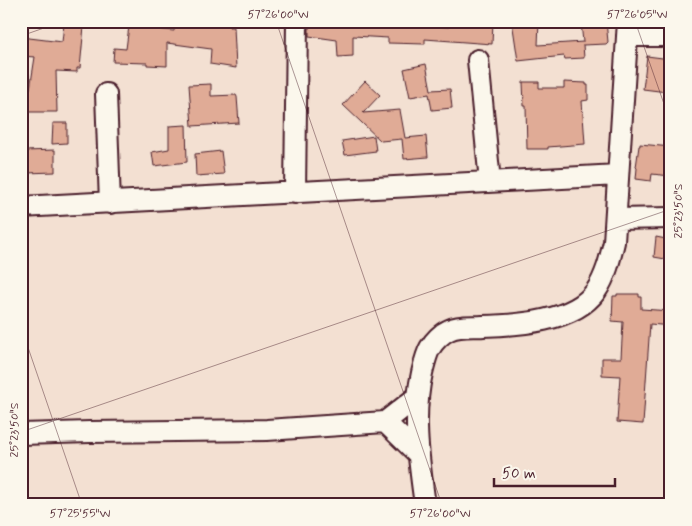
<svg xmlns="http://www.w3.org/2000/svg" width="692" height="526" viewBox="0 0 692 526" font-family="Mynerve,sans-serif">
	<rect width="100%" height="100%" fill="#f3e0d2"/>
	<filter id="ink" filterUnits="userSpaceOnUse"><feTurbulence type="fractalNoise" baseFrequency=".02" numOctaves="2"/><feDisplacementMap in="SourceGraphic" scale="10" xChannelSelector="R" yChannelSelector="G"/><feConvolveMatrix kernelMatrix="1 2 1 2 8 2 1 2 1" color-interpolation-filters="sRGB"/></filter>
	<g filter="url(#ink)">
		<!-- building -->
		<path fill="#e0ab96" stroke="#4a1f2b" d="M175 21H230L229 27H234L236 68 210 64 211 49 167 43V66L147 65V63L113 62 114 48 126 49 129 26 174 31Z
			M309 21H411V25L449 27 450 21H493L492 44 425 39V44L388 43V38L353 36V56L338 57 337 40 309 36Z
			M512 21H539L538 45 583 42 581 23H584V21H606L608 42 606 44 583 45 584 58 565 59 564 56 518 61Z
			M64 24 84 26 80 68H77V72L56 71 57 112H23L22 89H30L35 57 21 56V37L62 42Z
			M647 56 670 59 667 92 643 89Z
			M426 64 431 90 450 89 452 108 432 110 429 94 410 97 404 69Z
			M365 81 380 95 363 113 400 110 405 138 426 136 428 157 404 159 402 139 381 141 343 105Z
			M523 82H539V88H564V82L586 83V85H588V100L582 101 585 144 548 147V149H527L526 106H524Z
			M211 84V96L236 95 237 97 239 123 192 126 189 85Z
			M53 123H67V143L52 144Z
			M186 125 187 162 154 166 152 152 169 149V126Z
			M374 136 376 151 345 155 342 141Z
			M640 144 671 147V176L652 174 651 181 636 179 637 168 636 167 639 146H640Z
			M55 150V172L26 173 25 151Z
			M221 151 224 174 196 176 195 154Z
			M656 237 671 240V260L654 257Z
			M617 294H639V297H641V309L671 311V326L650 324 643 424 617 422 620 376 602 375V358H621L623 322 612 321 613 296H617Z"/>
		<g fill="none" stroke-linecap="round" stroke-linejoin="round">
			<defs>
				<path id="minor" d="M627 36H671
					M478 60 490 182
					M106 94 110 203
					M295 193 297 21
					M21 207 618 175
					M616 219 671 218
					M385 422 418 454
					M21 434 90 432 267 430 385 422 418 396
					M425 505C419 461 412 417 422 373 424 365 426 355 430 348 434 341 442 333 449 330 459 325 473 327 483 326 518 325 574 322 596 291 606 276 610 259 614 242L628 21"/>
			</defs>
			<!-- minor casing -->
			<use href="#minor" stroke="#4a1f2b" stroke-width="24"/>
			<!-- minor -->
			<use href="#minor" stroke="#fbf7ec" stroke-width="20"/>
		</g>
	</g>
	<!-- ticks -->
	<path fill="none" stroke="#4a1f2b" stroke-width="1" stroke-opacity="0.45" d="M276 21 442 505M635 21 671 124M21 36 64 21M21 327 82 505M21 432 671 209"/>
	<!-- margin -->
	<rect width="692" height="526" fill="none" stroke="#fbf7ec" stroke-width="55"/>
	<!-- scale -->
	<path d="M494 478v8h121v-8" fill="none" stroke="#4a1f2b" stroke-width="2.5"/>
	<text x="502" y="478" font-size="15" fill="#4a1f2b" stroke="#fbf7ec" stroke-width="4" paint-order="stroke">50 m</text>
	<rect x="28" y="28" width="636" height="470" fill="none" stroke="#4a1f2b" stroke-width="2"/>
	<g font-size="12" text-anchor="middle" fill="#4a1f2b">
		<text x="278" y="18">57°26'00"W</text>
		<text x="637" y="18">57°26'05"W</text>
		<text transform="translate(678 211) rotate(-90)" y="4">25°23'50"S</text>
		<text transform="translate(14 430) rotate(-90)" y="4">25°23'50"S</text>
		<text x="80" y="517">57°25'55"W</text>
		<text x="440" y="517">57°26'00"W</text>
	</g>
</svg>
